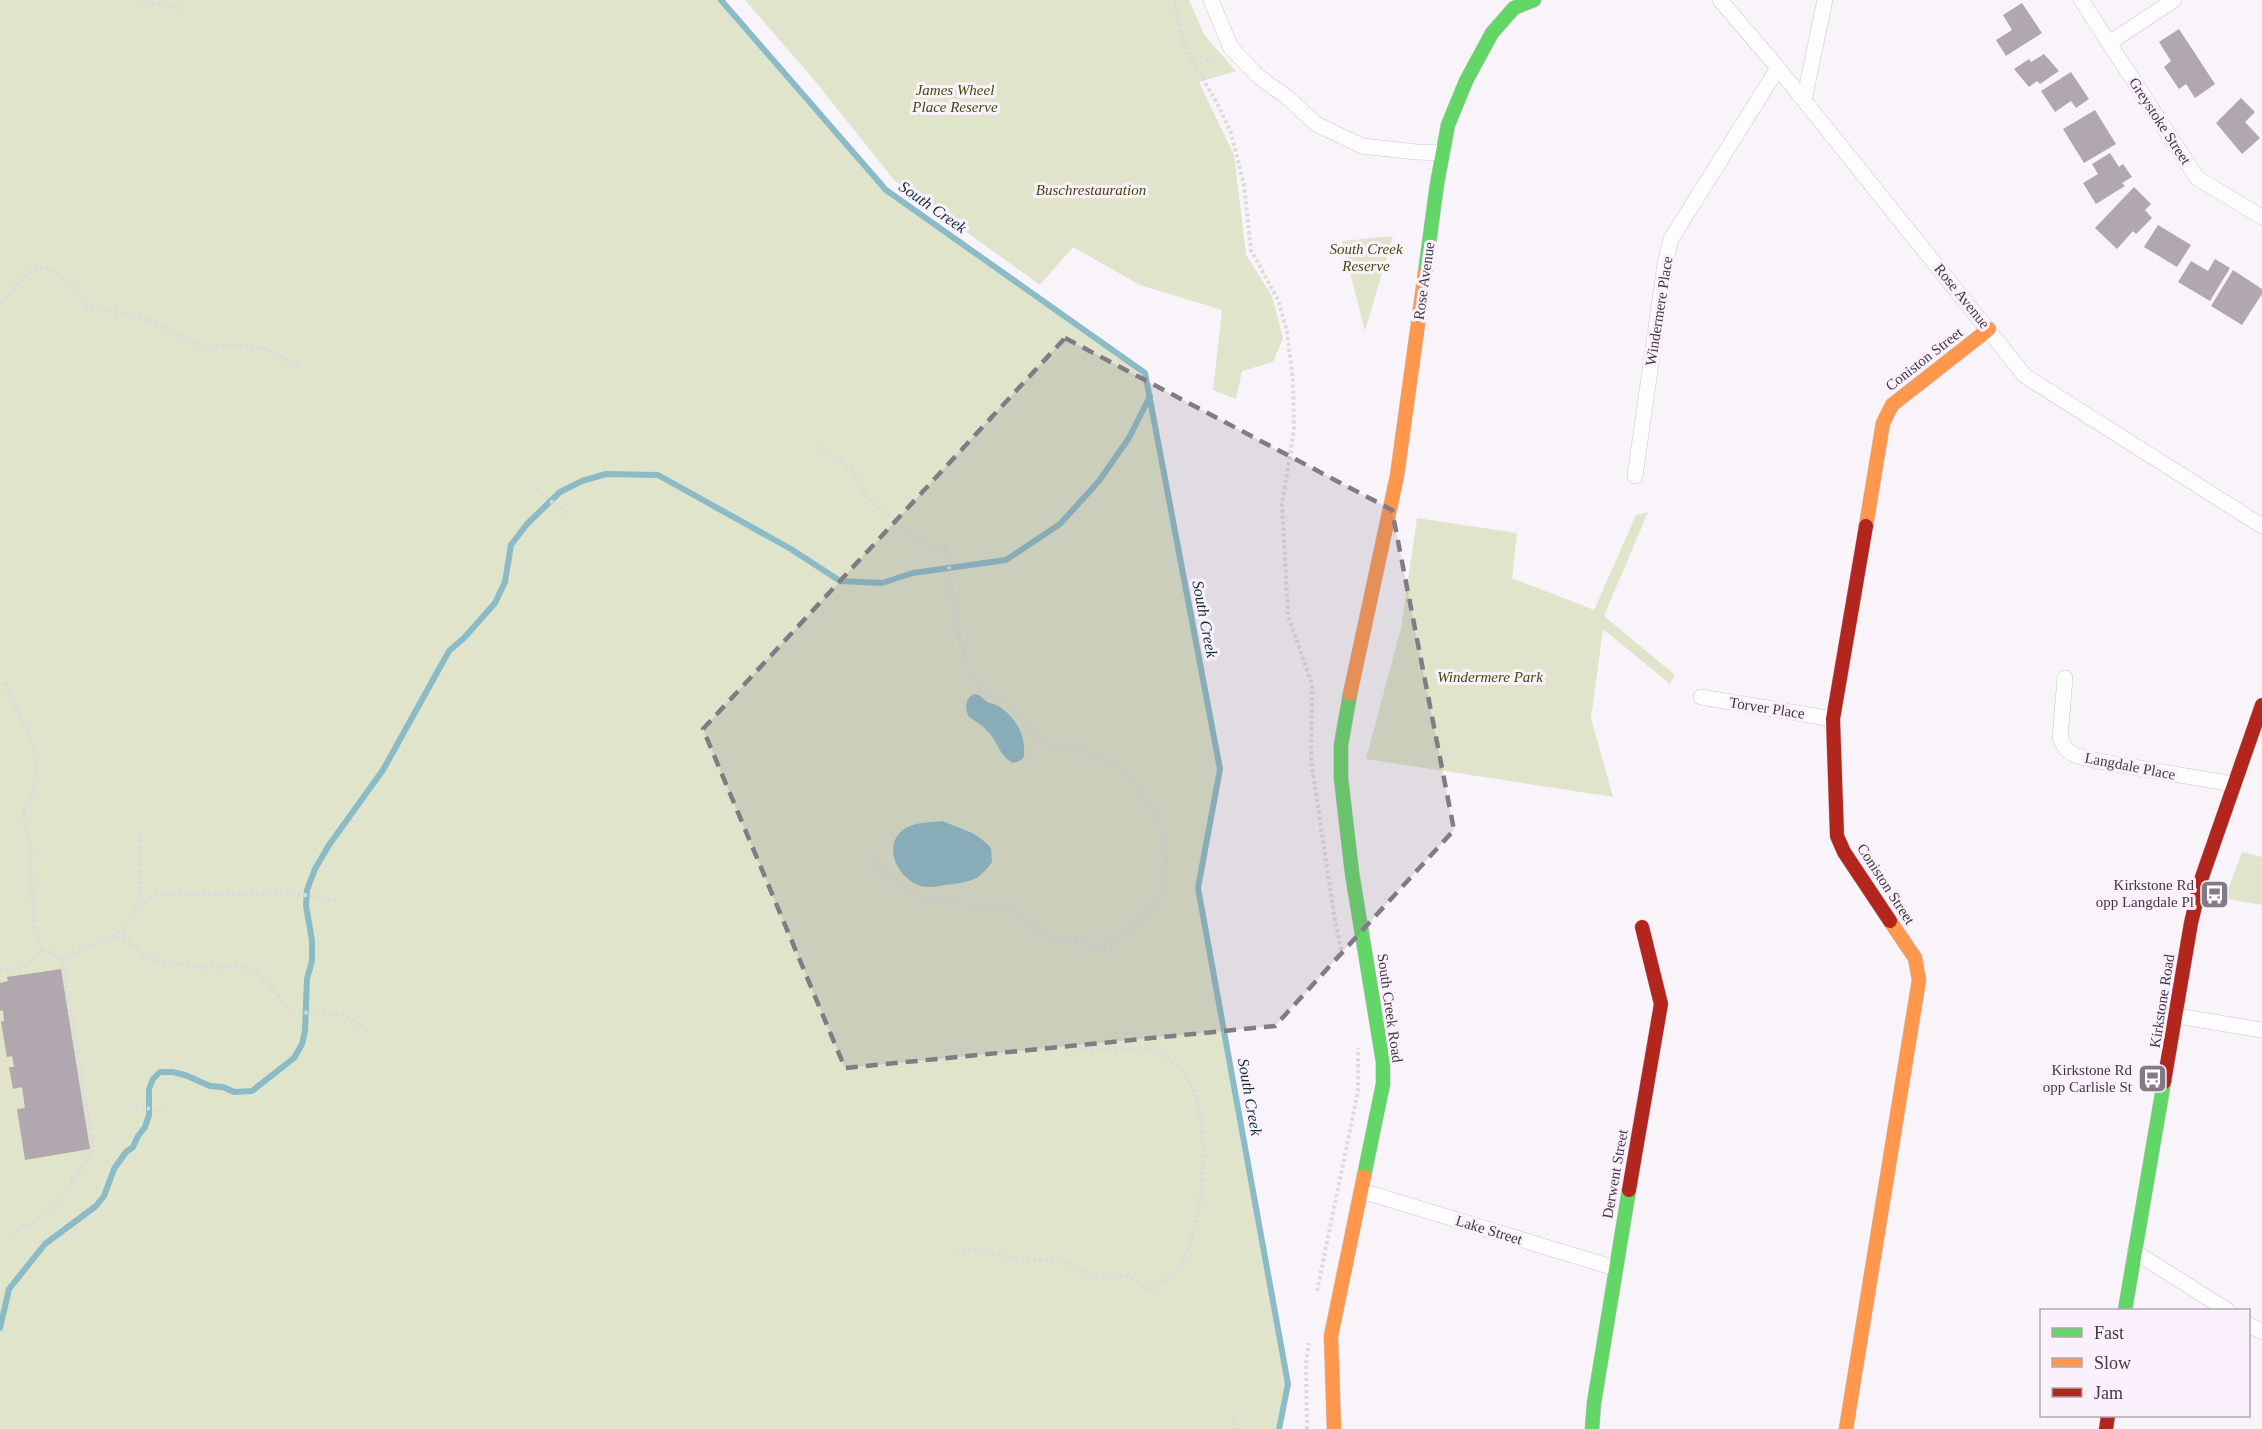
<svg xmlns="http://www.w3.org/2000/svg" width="2262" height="1429" viewBox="0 0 2262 1429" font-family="Georgia,serif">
	<rect width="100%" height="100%" fill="#f9f4fa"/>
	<!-- green -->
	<path fill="#dfe4cb" d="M0 0H721L886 190 1145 373 1220 769 1198 888 1288 1384 1279 1429H0Z
		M745 0H1189L1205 36 1236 71 1199 82 1234 155 1246 255 1272 296 1283 338 1273 362 1242 371 1236 399 1213 390 1222 310 1140 285 1073 247 1040 285 894 180 815 81Z
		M1393 236 1365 331 1342 241Z
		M1648 512 1604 616 1675 675 1670 684 1603 629 1591 718 1613 797 1366 759 1401 628 1417 518 1517 533 1512 578 1594 610 1636 515Z
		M2242 852 2262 857V905L2228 899V890Z"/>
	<!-- water -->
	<path fill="#8abbc6" d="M974 694C981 695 981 697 986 701 990 704 996 704 1000 707 1017 719 1026 736 1024 757L1021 760 1013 763C1000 756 999 746 991 735 985 727 976 722 968 716 965 707 965 698 974 694Z
		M943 821C962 830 976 831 991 848L992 862C979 880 973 881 953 884 942 885 930 889 920 886 894 876 880 839 910 826 919 822 933 822 943 821Z"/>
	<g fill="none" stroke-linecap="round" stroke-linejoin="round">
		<!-- stream -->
		<path stroke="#8abbc6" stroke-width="6" d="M721 0 886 190 1145 373 1220 769 1198 888 1288 1384 1279 1429
			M0 1328 9 1289 45 1244 96 1206 104 1196 114 1169 126 1152 133 1147 138 1136 145 1127 149 1115V1089L153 1079 160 1072H172L185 1075 210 1086 223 1087 234 1092 252 1091 294 1058 302 1044 305 1031 307 979 312 961V940L306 906 307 890 315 869 329 845 383 770 449 651 464 638 495 603 505 582 511 545 527 524 560 492 582 481 606 474 658 475 791 549 840 581 882 583 913 573 1006 560 1060 524 1099 481 1129 438 1150 396"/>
	</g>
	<!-- building -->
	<path fill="#b0a8ae" d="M2022 3 2042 33 2006 56 1996 40 2012 30 2003 15Z
		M2179 29 2215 84 2195 98 2186 84 2179 89 2164 67 2171 61 2159 42Z
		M2044 54 2059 71 2040 84 2037 81 2029 87 2014 69 2029 59 2031 62Z
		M2071 72 2089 99 2076 108 2071 101 2055 112 2041 91Z
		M2241 98 2255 112 2245 122 2260 138 2242 154 2216 123Z
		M2095 110 2116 144 2084 163 2063 129Z
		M2110 153 2119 167 2123 164 2132 177 2122 183 2125 186 2096 204 2083 183 2098 174 2092 164Z
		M2134 187 2151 204 2145 210 2152 218 2136 234 2133 231 2117 249 2095 228Z
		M2158 225 2191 245 2177 267 2144 247Z
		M2215 259 2230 268 2210 301 2178 282 2191 261 2208 271Z
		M2233 270 2262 289V294L2242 325 2211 306Z
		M61 969 90 1149 25 1160 17 1109 25 1108 22 1087 13 1089 9 1067H14L12 1056 7 1057 1 1022 4 1021 3 1010 0 1011V983L8 981 7 977Z"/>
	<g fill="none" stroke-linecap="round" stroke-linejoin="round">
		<defs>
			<path id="street" d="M1211 0 1231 48 1259 77 1287 97 1316 124 1362 146 1416 152 1443 153
				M1720 0 1778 68 2025 376 2262 526
				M2081 0 2197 178 2262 217
				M2109 43 2174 0
				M1804 100 1825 0
				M1635 476 1665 264 1671 239 1778 68
				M2065 678 2060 738 2065 748 2074 755 2098 761 2233 784
				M1701 697 1833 719
				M2177 1016 2262 1030
				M1362 1191 1615 1268
				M2135 1252 2227 1310
				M2248 1324 2262 1332"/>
			<path id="fast" d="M1425 273 1437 184 1448 125 1466 81 1492 33 1514 8 1534 0
				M1350 694 1341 745V778L1352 873 1383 1062V1084L1364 1176
				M2125 1310 2164 1082
				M1592 1429 1594 1403 1629 1190"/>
			<path id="slow" d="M1866 526 1883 423 1892 405 1989 329
				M1350 694 1397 476 1425 273
				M1334 1429 1331 1336 1364 1176
				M1846 1429 1919 980 1915 958 1890 921"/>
			<path id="jam" d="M1866 526 1833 719 1837 836 1844 852 1890 921
				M2164 1082 2191 923 2202 877 2262 705
				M1629 1190 1661 1004 1642 927
				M2106 1429 2108 1416"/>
		</defs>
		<!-- street casing -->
		<use href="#street" stroke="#cac4cc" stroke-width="16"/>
		<!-- fast casing -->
		<use href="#fast" stroke="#cac4cc" stroke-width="15"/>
		<!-- slow casing -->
		<use href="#slow" stroke="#cac4cc" stroke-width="15"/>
		<!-- jam casing -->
		<use href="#jam" stroke="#cac4cc" stroke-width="15"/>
		<!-- path -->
		<path stroke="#dcdadc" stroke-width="4" stroke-dasharray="3 3" stroke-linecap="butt" d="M140 0 182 9
			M1174 0 1184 45 1218 105 1231 133 1244 185 1251 250 1278 300 1287 331 1293 381 1294 430 1282 504 1288 616 1312 684 1311 760 1335 921 1343 958
			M1195 66 1217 55
			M0 303C10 295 16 283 26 275 50 255 74 287 87 305L149 320 205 347 235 345 265 349 300 367
			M821 447 851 469 868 498 910 534 926 544 947 547C950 580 957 657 976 683 984 694 998 701 1011 704L1026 726 1049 747C1070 748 1087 750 1106 760 1148 782 1184 856 1157 901 1152 910 1140 920 1132 927 1122 937 1113 946 1097 946 1090 946 1083 942 1075 941 1064 939 1055 940 1045 934 1030 926 1016 908 999 906 992 905 984 906 976 905 933 902 899 896 873 859
			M536 490 568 514
			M5 683 35 750V781L31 797 24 813V822L32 847 30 862 35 932 43 951
			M138 902 140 891 139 831
			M113 936 123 929 138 903 157 895 293 893 338 900
			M62 960 112 936 127 940 148 958 160 962 205 968 236 966 250 969 269 983 290 1012 337 1014 347 1017 371 1033
			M0 971C8 969 17 969 25 965 44 956 37 941 62 960L93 1147C87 1164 50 1213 34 1222 23 1229 21 1224 10 1236
			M135 1106 166 1112
			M956 1250H977L1015 1259 1058 1260 1074 1266 1093 1276 1126 1275 1150 1290C1158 1285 1166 1281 1173 1275 1205 1240 1210 1136 1195 1093 1189 1076 1171 1058 1154 1051 1148 1048 1138 1049 1131 1049 1106 1049 1083 1053 1059 1042
			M1317 1291 1358 1091V1048
			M1234 1416 1235 1429
			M1307 1429 1306 1363 1309 1343"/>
		<!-- street -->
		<use href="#street" stroke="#fefdfe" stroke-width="15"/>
		<!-- fast -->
		<use href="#fast" stroke="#63d668" stroke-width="14"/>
		<!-- slow -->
		<use href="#slow" stroke="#ff974d" stroke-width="14"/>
		<!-- jam -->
		<use href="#jam" stroke="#b3261e" stroke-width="14"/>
	</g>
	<!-- marked area -->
	<path fill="#827a84" fill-opacity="0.2" stroke="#827a84" stroke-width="4.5" stroke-dasharray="12 8" stroke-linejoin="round" d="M1065 338 1392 510 1454 830 1275 1026 845 1068 703 729Z"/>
	<!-- icons -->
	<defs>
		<symbol id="bus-square" viewBox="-11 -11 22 22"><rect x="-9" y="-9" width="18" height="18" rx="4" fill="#827a84" stroke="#fbf1fd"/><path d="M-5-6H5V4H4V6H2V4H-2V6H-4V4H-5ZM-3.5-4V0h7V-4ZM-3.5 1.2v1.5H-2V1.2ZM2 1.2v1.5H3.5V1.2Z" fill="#fff"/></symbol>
	</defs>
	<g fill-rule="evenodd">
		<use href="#bus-square" x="2198" y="878" width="33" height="33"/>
		<use href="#bus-square" x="2136" y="1062" width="33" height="33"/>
	</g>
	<g text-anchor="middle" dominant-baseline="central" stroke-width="6" stroke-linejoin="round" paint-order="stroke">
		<!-- park labels -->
		<g font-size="15" font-style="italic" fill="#3e4908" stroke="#fbf1fd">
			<text x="955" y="90">James Wheel<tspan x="955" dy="17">Place Reserve</tspan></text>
			<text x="1091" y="190">Buschrestauration</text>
			<text x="1366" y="249">South Creek<tspan x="1366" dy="17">Reserve</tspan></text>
			<text x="1490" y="677">Windermere Park</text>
		</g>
		<!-- street labels -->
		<g font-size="15" fill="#423945" stroke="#fbf1fd">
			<text transform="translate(2160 121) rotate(57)">Greystoke Street</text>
			<text transform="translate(1424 281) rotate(-82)">Rose Avenue</text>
			<text transform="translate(1962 296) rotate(51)">Rose Avenue</text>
			<text transform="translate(1659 311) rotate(-81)">Windermere Place</text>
			<text transform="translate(1924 359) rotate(-38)">Coniston Street</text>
			<text transform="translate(1767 708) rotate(9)">Torver Place</text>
			<text transform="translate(2130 766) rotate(11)">Langdale Place</text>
			<text transform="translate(1886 884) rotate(57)">Coniston Street</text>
			<text transform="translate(2162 1001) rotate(-81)">Kirkstone Road</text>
			<text transform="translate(1390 1008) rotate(82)">South Creek Road</text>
			<text transform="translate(1615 1174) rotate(-80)">Derwent Street</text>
			<text transform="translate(1489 1230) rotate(17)">Lake Street</text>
		</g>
		<!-- poi labels -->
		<g font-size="15" fill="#423945" stroke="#fbf1fd" text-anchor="end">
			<text x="2194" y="885">Kirkstone Rd<tspan x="2194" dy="17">opp Langdale Pl</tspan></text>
			<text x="2132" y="1070">Kirkstone Rd<tspan x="2132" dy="17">opp Carlisle St</tspan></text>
		</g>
		<!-- water labels -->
		<g font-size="16" font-style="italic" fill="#0c3137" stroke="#fbf1fd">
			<text transform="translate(933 207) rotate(35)">South Creek</text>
			<text transform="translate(1205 619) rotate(79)">South Creek</text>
			<text transform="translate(1250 1097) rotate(80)">South Creek</text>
		</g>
	</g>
	<!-- legend -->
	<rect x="2040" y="1309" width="210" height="108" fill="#fbf1fd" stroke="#b1a7b3" stroke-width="1.5"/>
	<rect x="2052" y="1328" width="30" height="9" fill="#63d668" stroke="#b1a7b3" stroke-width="1.5"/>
	<text x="2094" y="1339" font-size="18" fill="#423945">Fast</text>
	<rect x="2052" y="1358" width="30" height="9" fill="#ff974d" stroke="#b1a7b3" stroke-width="1.5"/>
	<text x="2094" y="1369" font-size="18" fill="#423945">Slow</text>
	<rect x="2052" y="1388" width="30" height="9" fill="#b3261e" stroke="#b1a7b3" stroke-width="1.5"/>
	<text x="2094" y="1399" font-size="18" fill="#423945">Jam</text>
</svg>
